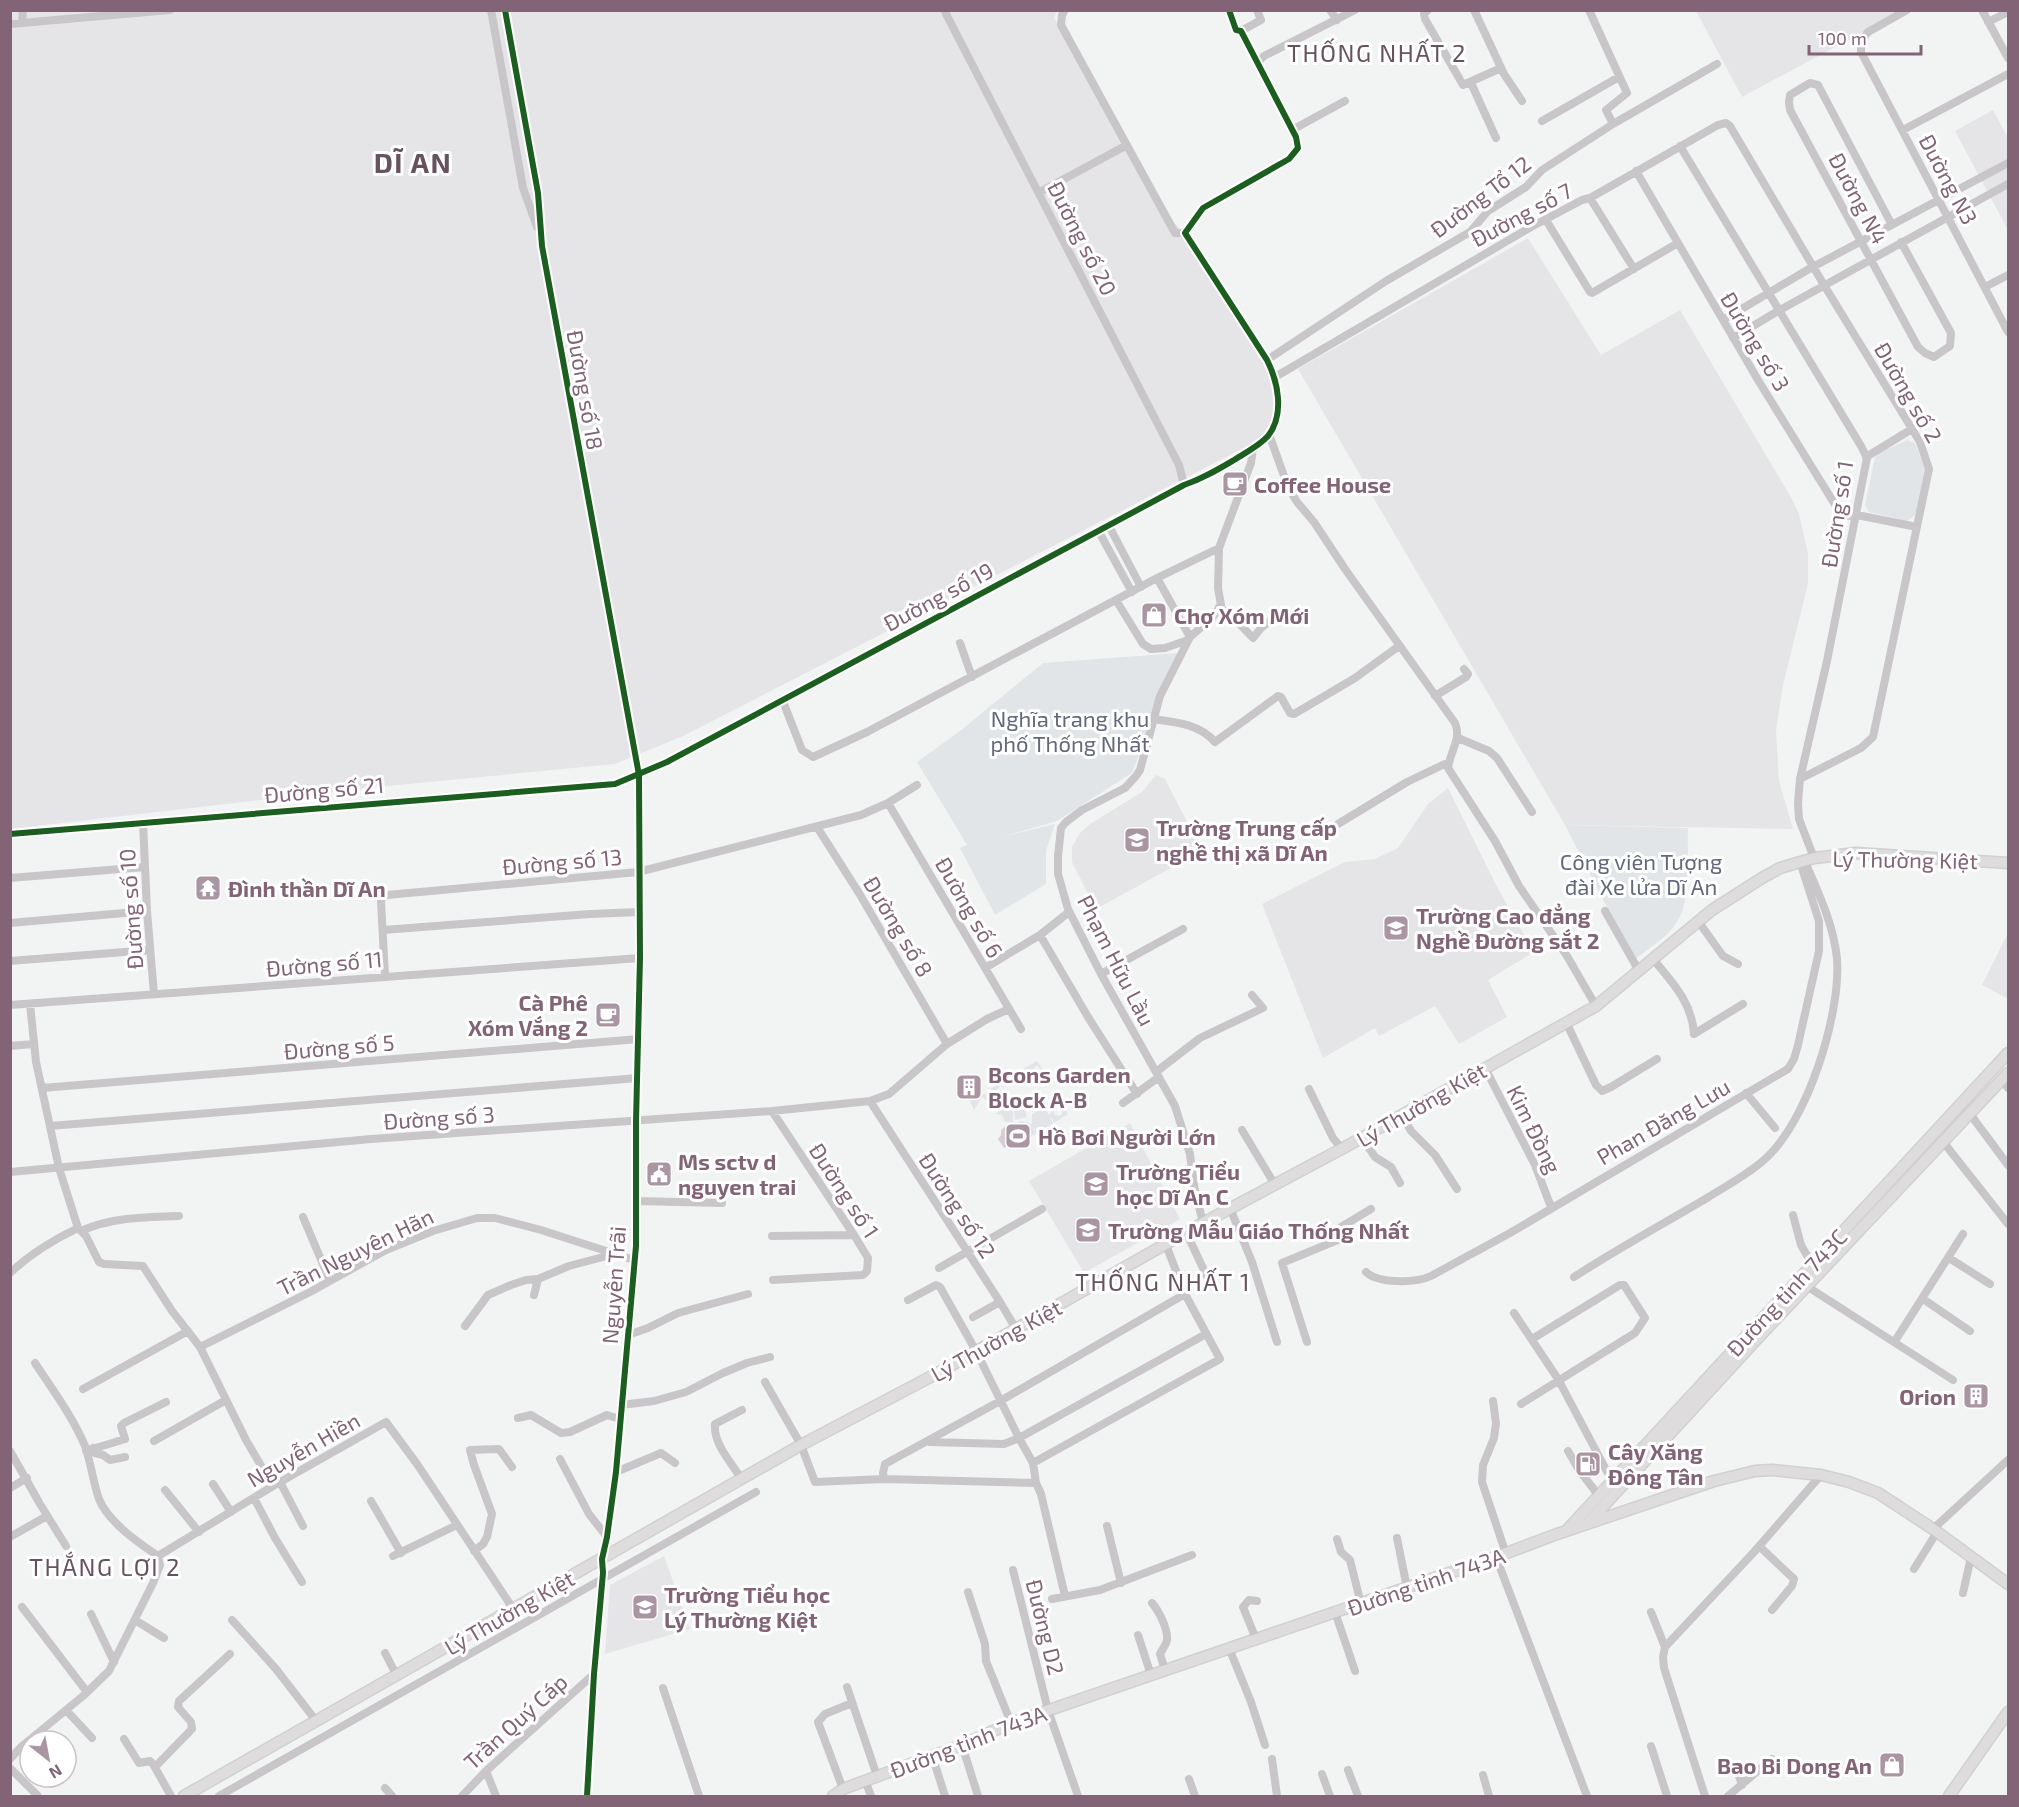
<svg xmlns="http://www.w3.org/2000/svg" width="2019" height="1807" viewBox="0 0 2019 1807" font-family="'Exo 2',sans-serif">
	<rect width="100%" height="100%" fill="#f2f4f4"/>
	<!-- built -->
	<path fill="#e5e4e6" d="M10 11H1057L1054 18 1169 217 1209 261 1272 377 1277 398 1274 415 1265 437 683 736 615 764 356 789 11 829Z
		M1696 11H1902L1742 97Z
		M1993 110 2008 138V230L1955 131Z
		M1528 238 1601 355 1680 310 1792 499 1799 514 1808 554V584L1783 685 1776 730 1779 781 1793 829 1565 825 1298 369Z
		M1156 775 1165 779 1202 851 1096 909 1072 862V847L1080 833 1090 824 1142 792Z
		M1448 788 1496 885 1534 952 1488 980 1507 1017 1459 1044 1435 1006 1379 1036 1375 1028 1323 1058 1262 904 1345 862 1375 859 1398 848 1428 804Z
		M2008 933V999L1982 985Z
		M1130 1123 1180 1219 1084 1273 1029 1181Z
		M664 1556 690 1629 605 1654 610 1585Z"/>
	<!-- green -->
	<path fill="#e2e5e8" d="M1907 440 1915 443 1925 468 1916 515 1907 521 1869 512 1865 505 1875 457 1879 453Z
		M1178 653 1132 773 1057 821 1001 837 1055 824 1046 851V884L995 915 960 848 967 845 917 762 960 731 1043 663Z
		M1565 825 1688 828C1687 856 1692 898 1677 922 1668 937 1648 949 1634 960Z
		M1037 1061 1052 1084 1050 1086 1042 1083 1044 1073 1037 1065 1035 1066 1033 1075 1039 1082 1024 1076 1021 1077 1013 1075Z
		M1011 1077 1021 1079 1026 1085C1014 1084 1003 1079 995 1092L990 1089Z
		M990 1091 994 1094 995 1098 1000 1101V1105L995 1107 982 1097 974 1110 970 1101Z
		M1060 1098 1068 1114 1054 1123 1052 1118 1050 1117 1053 1123 1038 1133 1033 1126 1037 1133 1030 1137 1029 1131 1024 1123 1010 1129 1003 1127 1012 1126 1021 1121 1032 1124V1114L1041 1109 1044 1105 1049 1103 1051 1104 1047 1112 1049 1115 1053 1109 1055 1115 1060 1116 1062 1114V1109L1057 1102Z
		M1026 1099H1032L1025 1109 1027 1117 1015 1120 1014 1110 1017 1106 1021 1107V1105Z
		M1003 1108 1013 1110V1122H1005L1002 1115 995 1114Z"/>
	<!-- water -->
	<path fill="#d8ced6" d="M1023 1123 1029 1134 1004 1148 998 1139 1001 1135V1130L1005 1127 1011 1130Z"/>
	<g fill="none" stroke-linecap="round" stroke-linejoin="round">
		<defs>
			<path id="major" d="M1587 1524 1756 1340 2008 1073
				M1568 1529 2008 1053
				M184 1796 801 1445 936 1374 1203 1223 1347 1146 1596 1006 1712 910 1762 878 1780 868 1814 858 1856 853 2008 863
				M833 1796 843 1789 962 1745 1011 1723 1496 1557 1557 1534 1714 1481 1755 1471 1772 1470 1821 1475 1849 1482 1878 1493 1933 1529 2008 1584
				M1949 1796 2008 1712"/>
		</defs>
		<!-- major casing -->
		<use href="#major" stroke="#d1d1d1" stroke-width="13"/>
		<!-- minor -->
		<path stroke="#c8c6c8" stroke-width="8" d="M491 10 523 188 537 227
			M505 10 538 193 542 246 639 775 640 958 636 1121V1246L616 1472 607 1537 602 1559 603 1573 594 1674 587 1796
			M944 10 1179 465 1184 485
			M1065 10 1062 15 1061 25 1175 233H1185
			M1330 10 1337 20
			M1428 10 1424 14 1425 19 1463 85 1501 68
			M1474 10 1504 74 1522 101
			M1589 10 1627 93 1606 110 1613 124
			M1907 10 1868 32 1861 41V52L2008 332
			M1982 10 2008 58
			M1988 22 2008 12
			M22 23 23 10
			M10 24 170 10
			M1241 31 1261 20 1257 10
			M1257 63 1264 56 1355 10
			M1471 83 1496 138
			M1542 121 1619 77
			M1292 130 1345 101
			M1903 130 2008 74
			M1680 146 1861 446 1867 458 1827 661 1800 779 1798 803 1799 819 1814 858
			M1636 171 1758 380 1839 511 1844 516 1857 515 1917 527
			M1040 192 1127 145
			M1590 198 1634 269
			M1546 220 1590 292 1592 293 1678 243
			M1892 225 1818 85 1810 83 1790 95 1789 102 1790 110 1918 347 1925 353 1934 357 1950 346 1951 333 1901 242
			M1985 287 2008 275
			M1723 320 1809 269 2008 163
			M1733 338 1778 311 2008 184
			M1267 360 1386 281 1470 232 1488 211 1526 187 1542 170 1613 124 1717 64
			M1275 377 1531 227 1582 200 1590 198 1718 125 1726 123 1730 126 1824 285 1920 442 1929 469 1873 737 1861 748 1800 779
			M1269 434 1288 487 1297 502 1314 522 1345 569 1455 723C1462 739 1450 751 1448 768L1495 841 1519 886 1567 956 1596 1006
			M1866 457 1912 429
			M1109 526 1141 587
			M1099 532 1132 592
			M1157 578 1190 637
			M1116 600 1143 644 1151 649 1165 648 1188 640
			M1219 607 1230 614 1253 638 1262 627 1279 615
			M960 643 972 677
			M1435 696 1466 677 1468 674 1464 669
			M782 699 802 750 813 757 867 732 1157 578 1219 548
			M1153 719C1176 722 1199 724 1215 742L1278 696 1281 697 1290 713 1294 714 1355 678 1399 646
			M1458 738 1489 751 1497 758 1532 812
			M888 803 1021 1029
			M143 822 147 911 154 994
			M1338 824 1407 782 1449 762
			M817 827 859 893 947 1044
			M10 834 615 784 667 762 1184 485C1202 479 1217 470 1234 460 1245 453 1259 446 1268 436 1285 414 1278 382 1267 360L1185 233 1203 208 1289 159 1298 148 1296 137 1241 31 1236 30 1229 10
			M10 878 145 867
			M1605 911 1639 971
			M1698 921 1723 956 1738 964
			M10 923 147 911
			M383 930 590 914 639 912
			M1040 935 1088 1017 1137 1094
			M1653 959C1672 982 1692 1002 1694 1034L1743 1004
			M10 961 150 950
			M985 968 1040 935 1069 912
			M1101 974 1183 929
			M385 976 381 901 383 896 387 895 638 872 861 815 888 803 917 785
			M30 1004 36 1062 59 1168 78 1228 86 1236 99 1262 104 1264 143 1266 172 1311 200 1347 246 1440 273 1486
			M10 1005 640 958
			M1566 1022 1596 1085 1602 1091 1611 1087 1657 1059
			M10 1046 33 1044
			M1485 1068 1535 1165 1551 1207
			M1156 1072 1200 1038 1263 1008 1252 995
			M2002 1079 2008 1088
			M42 1088 639 1039
			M1309 1089 1333 1138 1342 1149
			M1746 1093 1775 1128
			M870 1101 1000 1302 1016 1329
			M1123 1103 1159 1077
			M772 1111 854 1235 868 1258 867 1271 863 1275 773 1280
			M1970 1114 2008 1165
			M1402 1115 1411 1131 1435 1155 1457 1189
			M50 1126 638 1078
			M1242 1130 1275 1185
			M1362 1138 1375 1157 1391 1167 1400 1183
			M1944 1143 2008 1224
			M10 1172 371 1139 772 1111 870 1101 889 1094 947 1044 987 1019 1009 1009
			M636 1201 722 1203
			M1230 1208 1252 1262 1277 1342
			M1793 1215 1801 1245 1812 1264
			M303 1217 330 1281
			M1203 1223 1194 1186 1190 1154 1175 1106 1101 974 1068 909 1058 874V856L1061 828 1066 822 1082 810 1125 788 1136 776 1140 770 1160 696 1190 637 1212 618 1221 605 1218 588 1219 548 1251 463 1253 448
			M1341 1227 1371 1209
			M81 1231C112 1217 146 1217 179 1216
			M1186 1232 1211 1285
			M772 1236 854 1235
			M1949 1258 1990 1284
			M939 1268 1042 1209
			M1366 1272C1378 1284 1416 1283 1431 1276L1510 1233 1788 1069 1794 1059 1798 1045 1819 951V921L1800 862
			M10 1273C30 1254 53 1240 78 1228
			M1574 1277C1617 1249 1663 1224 1707 1198 1726 1186 1747 1175 1764 1160 1807 1123 1841 1015 1837 959 1834 926 1819 894 1806 864
			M1808 1287 1953 1380
			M534 1295 538 1279
			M1923 1299 1970 1331
			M908 1300 936 1285 940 1287 976 1351 1019 1438 1033 1463 1036 1483 1041 1494 1065 1596
			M1514 1313 1558 1379 1612 1481
			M973 1317 1000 1302
			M465 1326 488 1295 511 1285 526 1280 538 1279 569 1266 603 1257 611 1252
			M628 1335 648 1328 678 1313 748 1294
			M1895 1341 1963 1234
			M1307 1342 1282 1263 1345 1237
			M200 1347 310 1292 386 1250 433 1231 477 1218H495L541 1230 634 1260
			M35 1363C52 1389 73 1417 85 1446 91 1463 93 1482 99 1499 108 1522 139 1543 158 1556
			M765 1382 801 1445 815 1482 884 1479
			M83 1389 188 1331
			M1493 1401 1496 1423 1494 1438 1483 1465 1482 1482 1506 1554
			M1521 1404 1635 1333 1645 1318 1624 1285H1620L1532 1339
			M621 1405 654 1401 686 1392 723 1373 747 1363 770 1357
			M518 1418 531 1415 561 1433 570 1432 607 1415 620 1419
			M154 1441 226 1400
			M929 1442 1004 1444 1019 1438 1206 1334
			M93 1448 95 1453 103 1455 110 1460 125 1457
			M10 1451 40 1504 66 1546
			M86 1451 125 1439 121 1426 124 1423 166 1402
			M1568 1451 1579 1470 1599 1496
			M560 1459 589 1514 607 1537
			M1033 1463 1220 1359 1185 1294 1166 1245
			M616 1472 661 1453 675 1463
			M742 1480C732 1463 713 1444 715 1424L742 1410
			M280 1482 303 1526
			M1036 1483 884 1479 883 1473 885 1464 1002 1400 1185 1294
			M213 1484 231 1512
			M10 1488 27 1478
			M165 1490 199 1532
			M254 1498 275 1538 302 1582
			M371 1501 401 1553
			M1107 1526 1121 1583
			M1933 1529 2008 1460
			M10 1537 47 1516
			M1397 1538 1407 1588
			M1337 1539 1341 1552 1350 1560 1361 1604
			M1759 1546 1794 1579 1792 1586 1772 1610
			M474 1551 483 1544 487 1537 492 1514 474 1465 470 1450 499 1449 512 1467
			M158 1556 273 1486 386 1422 417 1464 514 1610
			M393 1556 457 1525
			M1496 1557 1587 1796
			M1914 1569 1937 1532
			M1013 1570 1048 1710 1078 1796
			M968 1592 985 1644 986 1661 1011 1723
			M1963 1593 1971 1557
			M1052 1599 1100 1590 1192 1555
			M1152 1603C1159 1611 1168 1629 1167 1640 1166 1645 1162 1650 1160 1654L1165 1670
			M22 1607 87 1692
			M1335 1612 1355 1671
			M1651 1612 1665 1647
			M91 1614 114 1662
			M135 1620 164 1638
			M232 1620 276 1669 317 1722
			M1138 1635 1151 1675
			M1256 1639 1243 1607 1249 1600 1257 1601
			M1229 1648 1251 1702 1265 1745
			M385 1653 397 1676
			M847 1687 877 1776
			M663 1688 699 1796
			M66 1710 92 1738
			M124 1739 139 1763 150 1761 153 1764 171 1796
			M962 1745 978 1796
			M1651 1746 1667 1796
			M932 1755 945 1796
			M10 1759 21 1747 83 1696 109 1671 153 1583 160 1565 158 1556
			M1272 1759 1277 1796
			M1735 1764 1742 1785
			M155 1767 192 1729 191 1722 178 1707 179 1701 230 1654
			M10 1768 38 1796
			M1348 1770 1358 1796
			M486 1771 496 1796
			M1322 1774 1330 1796
			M1483 1775 1489 1796
			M1189 1779 1195 1796
			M865 1780 871 1796
			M385 1788 392 1796
			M843 1789 818 1722 825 1714 852 1703
			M219 1796 756 1492
			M462 1796 486 1771 594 1674
			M1705 1796 1664 1668 1663 1657 1665 1647 1754 1552 1821 1475
			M1728 1796 1772 1759"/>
		<!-- major -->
		<use href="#major" stroke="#dedcdd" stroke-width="10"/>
		<defs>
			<path id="cycleway" d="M505 10 538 193 542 246 639 775 640 958 636 1121V1246L616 1472 607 1537 602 1559 603 1573 594 1674 587 1796
				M10 834 615 784 667 762 1184 485C1202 479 1217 470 1234 460 1245 453 1259 446 1268 436 1285 414 1278 382 1267 360L1185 233 1203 208 1289 159 1298 148 1296 137 1241 31 1236 30 1229 10"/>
		</defs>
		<!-- cycleway casing -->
		<use href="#cycleway" stroke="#fff" stroke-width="10"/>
		<!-- cycleway -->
		<use href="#cycleway" stroke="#1b5e20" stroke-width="6"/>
	</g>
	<!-- icons -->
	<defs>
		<symbol id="cafe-square" viewBox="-11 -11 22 22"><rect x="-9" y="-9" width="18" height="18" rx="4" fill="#a996a2" stroke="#fff"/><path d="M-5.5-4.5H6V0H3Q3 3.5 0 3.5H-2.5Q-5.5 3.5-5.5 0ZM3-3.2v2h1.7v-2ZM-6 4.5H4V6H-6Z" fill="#fff"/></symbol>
		<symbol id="shop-square" viewBox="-11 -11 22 22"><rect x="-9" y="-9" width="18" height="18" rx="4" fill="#a996a2" stroke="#fff"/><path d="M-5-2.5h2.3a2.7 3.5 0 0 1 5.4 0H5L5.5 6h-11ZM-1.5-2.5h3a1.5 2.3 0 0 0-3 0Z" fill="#fff"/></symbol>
		<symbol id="university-square" viewBox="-11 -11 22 22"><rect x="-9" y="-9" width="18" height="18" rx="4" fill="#a996a2" stroke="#fff"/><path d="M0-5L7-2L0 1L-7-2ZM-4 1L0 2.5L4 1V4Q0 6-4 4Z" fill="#fff"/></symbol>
		<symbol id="temple-square" viewBox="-11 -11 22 22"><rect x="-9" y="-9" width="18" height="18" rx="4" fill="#a996a2" stroke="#fff"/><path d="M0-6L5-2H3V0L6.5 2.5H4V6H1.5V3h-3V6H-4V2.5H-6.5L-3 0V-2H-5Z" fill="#fff"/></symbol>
		<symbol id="building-square" viewBox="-11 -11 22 22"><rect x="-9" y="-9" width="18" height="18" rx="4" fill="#a996a2" stroke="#fff"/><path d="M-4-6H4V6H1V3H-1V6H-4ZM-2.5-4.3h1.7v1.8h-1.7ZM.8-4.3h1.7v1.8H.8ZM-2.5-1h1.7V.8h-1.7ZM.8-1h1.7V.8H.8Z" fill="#fff"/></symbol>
		<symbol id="stadium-square" viewBox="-11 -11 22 22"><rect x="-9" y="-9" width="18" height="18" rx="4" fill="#a996a2" stroke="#fff"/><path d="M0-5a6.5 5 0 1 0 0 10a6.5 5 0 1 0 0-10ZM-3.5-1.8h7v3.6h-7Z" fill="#fff"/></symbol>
		<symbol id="civic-square" viewBox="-11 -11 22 22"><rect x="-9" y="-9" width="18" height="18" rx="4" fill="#a996a2" stroke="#fff"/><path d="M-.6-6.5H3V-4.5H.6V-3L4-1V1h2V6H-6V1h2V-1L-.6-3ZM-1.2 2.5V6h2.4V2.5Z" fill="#fff"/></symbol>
		<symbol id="school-square" viewBox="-11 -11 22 22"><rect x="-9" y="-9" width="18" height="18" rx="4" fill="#a996a2" stroke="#fff"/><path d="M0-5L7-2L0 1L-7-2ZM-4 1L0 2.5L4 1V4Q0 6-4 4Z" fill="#fff"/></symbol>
		<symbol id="fuel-square" viewBox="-11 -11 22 22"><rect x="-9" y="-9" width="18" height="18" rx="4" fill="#a996a2" stroke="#fff"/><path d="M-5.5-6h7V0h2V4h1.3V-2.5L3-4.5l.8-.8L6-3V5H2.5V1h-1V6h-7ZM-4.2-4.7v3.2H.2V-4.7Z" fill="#fff"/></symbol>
	</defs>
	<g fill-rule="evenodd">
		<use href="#cafe-square" x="1220" y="469" width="30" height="30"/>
		<use href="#shop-square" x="1139" y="600" width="30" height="30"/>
		<use href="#university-square" x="1122" y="825" width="30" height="30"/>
		<use href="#temple-square" x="193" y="873" width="30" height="30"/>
		<use href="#university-square" x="1381" y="913" width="30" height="30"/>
		<use href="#cafe-square" x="593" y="1000" width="30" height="30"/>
		<use href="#building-square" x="954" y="1072" width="30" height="30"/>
		<use href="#stadium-square" x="1003" y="1121" width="30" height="30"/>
		<use href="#civic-square" x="644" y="1159" width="30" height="30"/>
		<use href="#school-square" x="1081" y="1169" width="30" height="30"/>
		<use href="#school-square" x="1073" y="1215" width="30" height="30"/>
		<use href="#building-square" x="1961" y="1381" width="30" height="30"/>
		<use href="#fuel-square" x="1573" y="1449" width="30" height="30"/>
		<use href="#school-square" x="630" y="1592" width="30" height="30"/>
		<use href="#shop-square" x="1877" y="1750" width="30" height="30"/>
	</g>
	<g text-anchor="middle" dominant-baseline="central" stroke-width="6" stroke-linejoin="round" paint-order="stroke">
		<!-- street labels -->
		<g font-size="22" fill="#826476" stroke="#fff">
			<text transform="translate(1949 179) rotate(62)">Đường N3</text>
			<text transform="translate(1480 196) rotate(-37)">Đường Tổ 12</text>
			<text transform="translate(1859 198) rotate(62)">Đường N4</text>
			<text transform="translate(1521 214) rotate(-28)">Đường số 7</text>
			<text transform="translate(1083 238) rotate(63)">Đường số 20</text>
			<text transform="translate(1756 341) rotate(59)">Đường số 3</text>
			<text transform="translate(586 390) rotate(80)">Đường số 18</text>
			<text transform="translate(1909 392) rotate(60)">Đường số 2</text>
			<text transform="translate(1836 514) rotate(-81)">Đường số 1</text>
			<text transform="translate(938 596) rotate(-28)">Đường số 19</text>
			<text transform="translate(324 789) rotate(-5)">Đường số 21</text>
			<text transform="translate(1905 859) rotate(1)">Lý Thường Kiệt</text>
			<text transform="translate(562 861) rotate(-5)">Đường số 13</text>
			<text transform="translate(970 907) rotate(60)">Đường số 6</text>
			<text transform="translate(130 909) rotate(-94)">Đường số 10</text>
			<text transform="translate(899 926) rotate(59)">Đường số 8</text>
			<text transform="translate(1117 960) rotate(63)">Phạm Hữu Lầu</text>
			<text transform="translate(324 963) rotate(-5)">Đường số 11</text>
			<text transform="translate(339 1046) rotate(-5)">Đường số 5</text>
			<text transform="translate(1421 1104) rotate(-30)">Lý Thường Kiệt</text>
			<text transform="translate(439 1117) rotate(-4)">Đường số 3</text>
			<text transform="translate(1663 1121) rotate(-30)">Phan Đăng Lưu</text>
			<text transform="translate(1535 1129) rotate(64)">Kim Đồng</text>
			<text transform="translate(845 1190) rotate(57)">Đường số 1</text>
			<text transform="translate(958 1205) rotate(57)">Đường số 12</text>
			<text transform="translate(355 1251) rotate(-26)">Trần Nguyên Hãn</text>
			<text transform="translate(613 1285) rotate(-86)">Nguyễn Trãi</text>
			<text transform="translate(1786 1292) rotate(-47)">Đường tỉnh 743C</text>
			<text transform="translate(996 1340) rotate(-29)">Lý Thường Kiệt</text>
			<text transform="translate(303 1449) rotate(-30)">Nguyễn Hiền</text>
			<text transform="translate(1426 1581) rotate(-19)">Đường tỉnh 743A</text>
			<text transform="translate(509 1612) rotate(-30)">Lý Thường Kiệt</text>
			<text transform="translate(1046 1627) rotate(76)">Đường D2</text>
			<text transform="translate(515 1721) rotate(-42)">Trần Quý Cáp</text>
			<text transform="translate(968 1741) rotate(-21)">Đường tỉnh 743A</text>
		</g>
		<!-- poi labels -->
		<g font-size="22" font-weight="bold" fill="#826476" stroke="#fff" text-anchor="start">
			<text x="1254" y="484">Coffee House</text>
			<text x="1174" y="615">Chợ Xóm Mới</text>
			<text x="1156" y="827">Trường Trung cấp<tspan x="1156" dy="25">nghề thị xã Dĩ An</tspan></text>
			<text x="228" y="888">Đình thần Dĩ An</text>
			<text x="1416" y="915">Trường Cao đẳng<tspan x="1416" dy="25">Nghề Đường sắt 2</tspan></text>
			<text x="588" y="1002" text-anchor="end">Cà Phê<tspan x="588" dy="25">Xóm Vắng 2</tspan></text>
			<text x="988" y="1074">Bcons Garden<tspan x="988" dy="25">Block A-B</tspan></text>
			<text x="1038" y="1136">Hồ Bơi Người Lớn</text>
			<text x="678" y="1161">Ms sctv d<tspan x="678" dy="25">nguyen trai</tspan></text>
			<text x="1116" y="1171">Trường Tiểu<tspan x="1116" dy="25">học Dĩ An C</tspan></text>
			<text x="1108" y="1230">Trường Mẫu Giáo Thống Nhất</text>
			<text x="1956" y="1396" text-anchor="end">Orion</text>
			<text x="1608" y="1451">Cây Xăng<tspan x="1608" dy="25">Đông Tân</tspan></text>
			<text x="664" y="1594">Trường Tiểu học<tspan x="664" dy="25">Lý Thường Kiệt</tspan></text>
			<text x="1872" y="1765" text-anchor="end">Bao Bi Dong An</text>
		</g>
		<!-- park labels -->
		<g font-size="22" fill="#63687a" stroke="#fff">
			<text x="1070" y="718">Nghĩa trang khu<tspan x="1070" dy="25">phố Thống Nhất</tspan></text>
			<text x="1641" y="861">Công viên Tượng<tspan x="1641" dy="25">đài Xe lửa Dĩ An</tspan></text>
		</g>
		<!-- neighbourhood labels -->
		<g font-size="24" letter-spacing="1.5" fill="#67525f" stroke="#fff">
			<text x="1377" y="52">THỐNG NHẤT 2</text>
			<text x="1163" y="1281">THỐNG NHẤT 1</text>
			<text x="105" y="1566">THẮNG LỢI 2</text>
		</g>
		<!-- district labels -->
		<g font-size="28" font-weight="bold" letter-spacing="1.5" fill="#67525f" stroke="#fff">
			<text x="413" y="162">DĨ AN</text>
		</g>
	</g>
	<!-- border -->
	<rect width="2019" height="1807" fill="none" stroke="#826476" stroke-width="24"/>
	<!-- north arrow -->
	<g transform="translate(48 1759) rotate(149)"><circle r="28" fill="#ffffff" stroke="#cdc1c8" stroke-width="1.5"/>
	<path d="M0-4.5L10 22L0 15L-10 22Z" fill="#a996a2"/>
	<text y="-9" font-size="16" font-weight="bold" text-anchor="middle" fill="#826476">N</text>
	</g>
	<!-- scale -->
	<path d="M1809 45v9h112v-9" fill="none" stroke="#826476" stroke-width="3"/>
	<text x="1818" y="45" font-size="18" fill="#826476" stroke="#ffffff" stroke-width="4.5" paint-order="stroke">100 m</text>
</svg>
